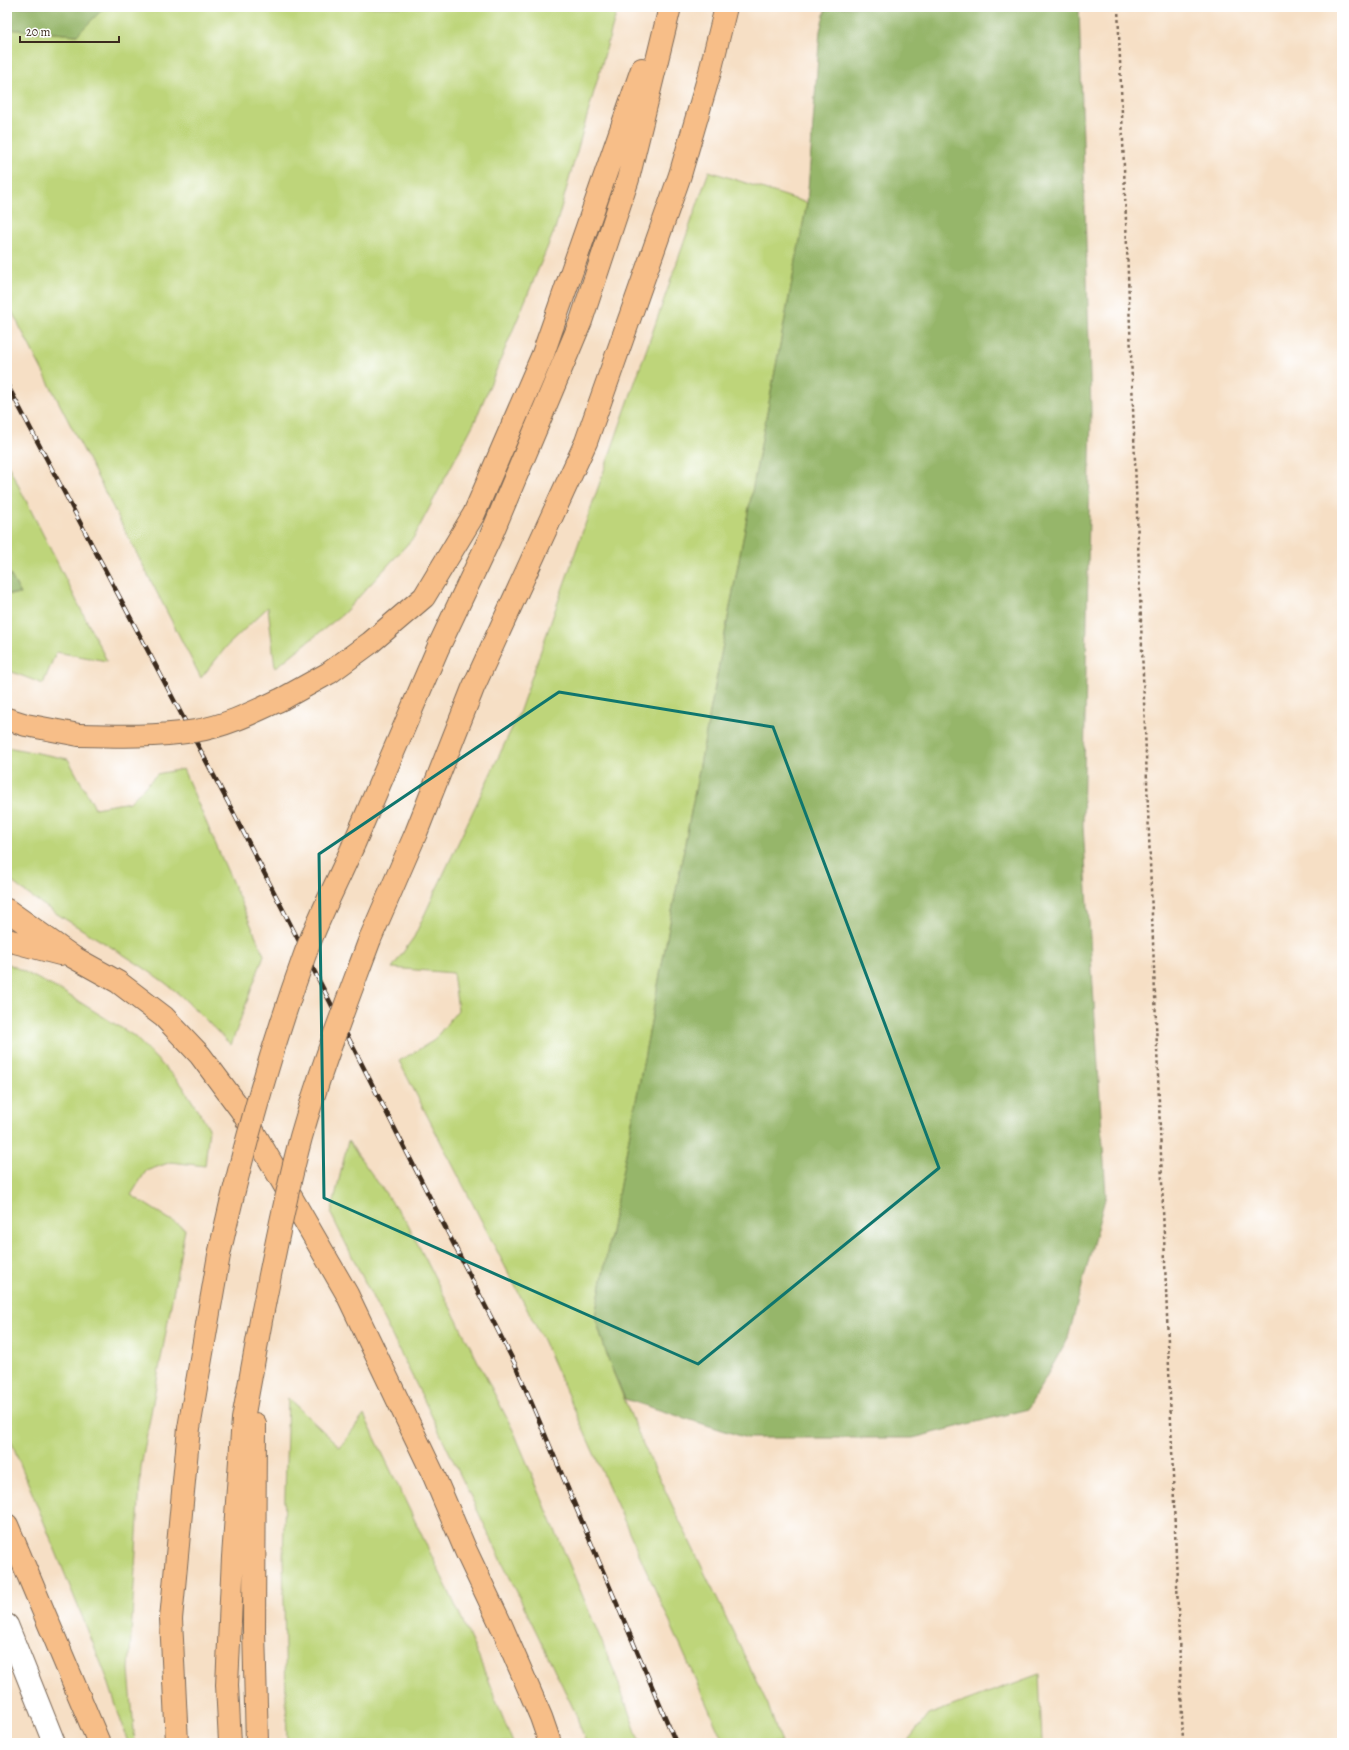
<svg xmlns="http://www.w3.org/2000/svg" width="1349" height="1750" viewBox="0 0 1349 1750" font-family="Alegreya,serif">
	<rect width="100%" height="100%" fill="#fff"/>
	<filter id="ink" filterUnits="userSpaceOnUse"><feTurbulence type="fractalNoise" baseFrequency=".025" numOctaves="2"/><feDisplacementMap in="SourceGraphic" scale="8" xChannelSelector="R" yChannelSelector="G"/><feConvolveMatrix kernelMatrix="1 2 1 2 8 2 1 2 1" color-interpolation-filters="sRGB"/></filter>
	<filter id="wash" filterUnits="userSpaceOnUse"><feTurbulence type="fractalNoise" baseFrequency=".012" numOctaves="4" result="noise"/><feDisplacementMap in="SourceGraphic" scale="16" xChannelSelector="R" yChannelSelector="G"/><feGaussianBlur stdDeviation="0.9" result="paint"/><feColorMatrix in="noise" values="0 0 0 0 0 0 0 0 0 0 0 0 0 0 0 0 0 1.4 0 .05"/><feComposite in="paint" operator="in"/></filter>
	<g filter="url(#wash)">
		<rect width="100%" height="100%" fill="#f6dfc5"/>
		<!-- green -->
		<path fill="#bed57a" stroke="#7c804c" d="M105 7H618L555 229 475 421 414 537 343 614 275 668 268 607 227 646 201 678 7 302V29L77 35Z
			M709 171 807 203 595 1316 609 1362 641 1440 768 1705 781 1743H724L543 1340 399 1061 433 1041 458 1010 453 973 392 968 414 937 519 713Z
			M7 463 107 661 56 652 43 684 7 670V594H21L7 569Z
			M7 747 68 759 95 808 130 802 157 774 183 769 264 955 231 1045C209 1024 188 1000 164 982 114 945 55 918 7 878Z
			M7 963 62 991 134 1036 182 1085 209 1128 205 1166 171 1162 146 1171 131 1195 185 1229 141 1467 129 1670 135 1743H128L107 1678 7 1431Z
			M348 1141 407 1223 514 1432 614 1671 640 1743H586L575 1712 423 1398 331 1214Z
			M288 1398 340 1447 364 1415 452 1598 479 1658 513 1743H287L283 1558Z
			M1039 1674 1042 1743H906L928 1715Z"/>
		<!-- forest -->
		<path fill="#96b66a" stroke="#687044" d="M7 7H105L77 35 7 29Z
			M826 7H1079L1091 411 1083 826 1106 1195 1068 1338 1028 1409 913 1438H747L625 1399 609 1362 595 1316 807 203 820 31Z
			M7 569 21 594H7Z"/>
	</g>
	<g filter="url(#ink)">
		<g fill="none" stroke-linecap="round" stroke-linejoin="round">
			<defs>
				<path id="street" d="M7 1625 54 1743"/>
				<path id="highway" d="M284 698 329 673 370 643 424 597 474 514 543 354 642 69
					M7 719 26 725 79 735
					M353 846 438 648 490 538 581 321 628 179 670 7
					M7 910 73 957 118 982 164 1017 200 1055 241 1110 347 1294 434 1476 466 1551 502 1627 541 1717 550 1743
					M370 939 416 833 473 688 586 442 680 175 710 72 726 7
					M7 940 60 954
					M255 1424 254 1630 257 1743
					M7 1525 99 1743
					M177 1743 171 1619 189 1428 219 1255
					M230 1743 227 1685 233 1557 243 1419 262 1315"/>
			</defs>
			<!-- street casing -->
			<use href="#street" stroke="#7c6958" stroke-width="24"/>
			<!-- highway casing -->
			<use href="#highway" stroke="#7c6958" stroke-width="24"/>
			<!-- path -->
			<path stroke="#7c6958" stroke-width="2.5" stroke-dasharray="3 3" stroke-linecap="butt" d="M1118 7 1183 1743"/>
			<!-- street -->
			<use href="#street" stroke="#fff" stroke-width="22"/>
			<!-- highway -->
			<use href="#highway" stroke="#f7be88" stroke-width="22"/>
			<defs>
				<path id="rail" d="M7 384 232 810 515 1364 676 1743"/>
			</defs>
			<!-- rail casing -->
			<use href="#rail" stroke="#3b2a1e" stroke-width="4.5"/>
			<!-- rail -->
			<use href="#rail" stroke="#fff" stroke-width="3" stroke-dasharray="9" stroke-linecap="butt"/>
			<defs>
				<path id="highway-bridge" d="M79 735C118 736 157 737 195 731 227 726 256 711 284 698
					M219 1255C241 1155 269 1055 304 957 317 920 337 883 353 846
					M262 1315C274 1256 285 1196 301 1137 320 1070 346 1004 370 939"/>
			</defs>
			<!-- highway-bridge casing -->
			<use href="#highway-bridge" stroke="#7c6958" stroke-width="24" stroke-linecap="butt"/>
			<!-- highway-bridge -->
			<use href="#highway-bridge" stroke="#f7be88" stroke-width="22"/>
		</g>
	</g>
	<!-- marked area -->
	<path fill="none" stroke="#0f766e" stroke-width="3" stroke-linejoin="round" d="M559 692 773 727 939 1168 698 1364 324 1198 319 854Z"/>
	<!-- margin -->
	<rect width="1349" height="1750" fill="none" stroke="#fff" stroke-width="24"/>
	<!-- scale -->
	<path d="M20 36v6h99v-6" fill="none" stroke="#3b2a1e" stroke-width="2"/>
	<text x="26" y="36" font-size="12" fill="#3b2a1e" stroke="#ffffff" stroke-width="3" paint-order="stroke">20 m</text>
</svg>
